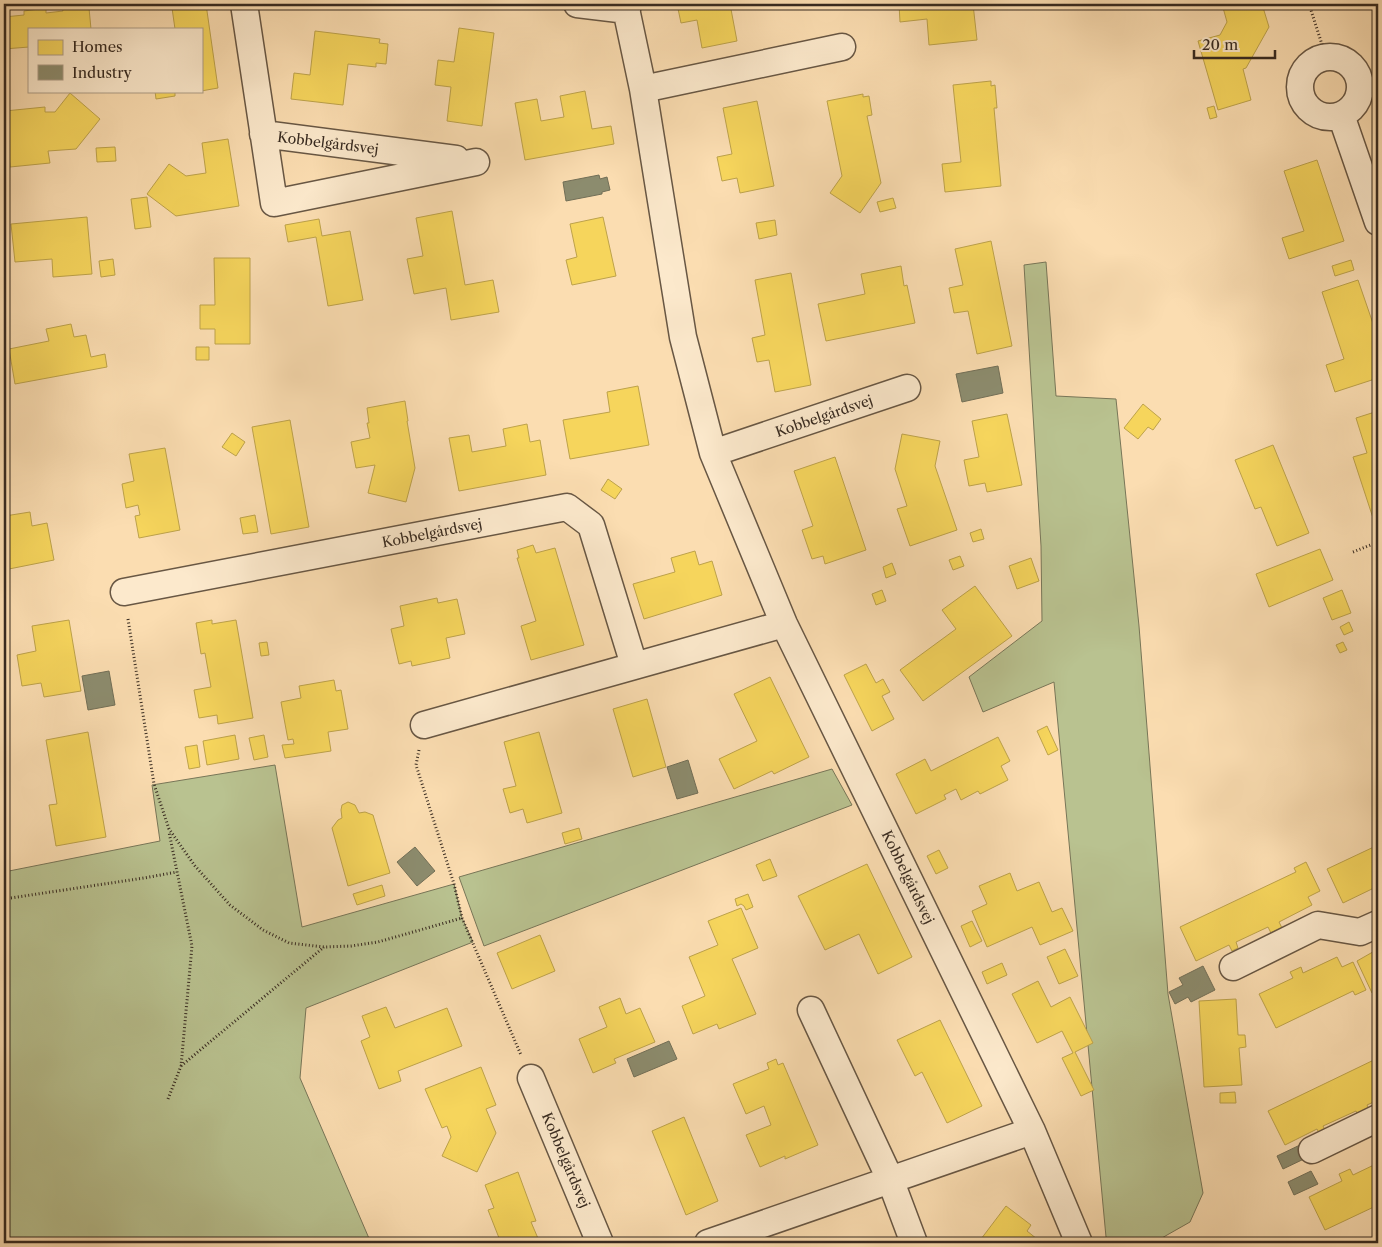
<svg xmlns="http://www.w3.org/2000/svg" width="1382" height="1247" viewBox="0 0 1382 1247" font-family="'Libre Caslon Text',serif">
	<rect width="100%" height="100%" fill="#fbddb1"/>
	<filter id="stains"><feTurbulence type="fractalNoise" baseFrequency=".004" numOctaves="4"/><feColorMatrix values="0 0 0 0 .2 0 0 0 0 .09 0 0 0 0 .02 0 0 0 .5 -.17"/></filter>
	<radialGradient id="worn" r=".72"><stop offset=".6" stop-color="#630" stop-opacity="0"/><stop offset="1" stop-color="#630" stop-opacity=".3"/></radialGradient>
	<!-- green -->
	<path fill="#b9c290" stroke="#787658" d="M1046 262 1056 396 1116 399 1139 626 1168 994 1203 1193 1190 1222 1153 1243H1118L1106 1237 1054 682 983 712 969 677 1042 621 1041 546 1024 265Z
		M275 765 302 927 454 884 462 918 473 942 306 1008 300 1078 371 1243H4V872L160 841 152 785Z
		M832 769 852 805 484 946 459 877Z"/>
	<!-- homes -->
	<path fill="#f6d55c" stroke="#bda24a" d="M62 4H86L87 9 89 8 91 29H29V47L4 49V17L24 15V11L46 8V13L63 11Z
		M206 4 218 88 201 91V29H175L172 8Z
		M677 4H730L737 41 702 48 697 20 681 23Z
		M899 4H973L977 40 929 45 927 19 900 22Z
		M1222 4H1262L1269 27 1246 68 1243 69 1251 100 1218 110 1198 41 1220 35 1227 22Z
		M459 28 494 33 482 126 447 121 451 87 435 85 438 60 454 62Z
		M315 31 380 39 379 43 388 44 386 64 376 63V67L348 64 343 105 291 99 294 73 310 75Z
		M991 81V86L995 85 997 108H994L1001 186 945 192 942 164 961 162 953 85Z
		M155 91H175V96L156 99Z
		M585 91 592 129 611 126 614 144 525 160 515 103 537 99 541 121 564 117 560 96Z
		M70 93 100 119 76 149 48 151 50 163 10 167 5 111 45 107V112H55Z
		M863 94V97L869 96 872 115 867 116 881 183 860 213 830 193 842 176 827 101Z
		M757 101 774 186 740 193 737 178 722 181 717 157 732 154 723 108Z
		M1214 106 1217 117 1210 119 1207 108Z
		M228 139 239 206 176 216 147 194 169 164 186 176 206 173 202 143Z
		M115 147 116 161 97 162 96 148Z
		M1317 160 1344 241 1289 259 1282 238 1304 231 1284 171Z
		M147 197 151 227 135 229 131 199Z
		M893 198 896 208 880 212 877 202Z
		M452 211 465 285 493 280 499 312 451 320 446 288 414 294 407 259 423 256 416 218Z
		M87 217 92 274 53 277 52 259 15 262 11 224Z
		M603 217 616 276 572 285 566 260 577 257 570 224Z
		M319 219 322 236 350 231 363 300 328 306 316 237 288 242 285 225Z
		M775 220 777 235 759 239 756 223Z
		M991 241 1012 346 977 354 968 311 954 313 949 288 963 285 955 249Z
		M214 258H250V344H215V329H200V305H215Z
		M113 259 115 275 101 277 99 261Z
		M1351 260 1354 270 1335 276 1332 266Z
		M901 266 904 286 907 285 915 323 826 341 818 304 865 294 861 274Z
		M791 273 811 385 775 392 769 360 757 362 752 338 765 335 755 280Z
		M1358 280 1378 338V378L1335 392 1326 365 1344 359 1322 292Z
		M71 324 74 337 86 335 91 357 105 354 107 367 15 384 9 349 49 341 46 329Z
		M196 347H209V360H196Z
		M638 386 649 445 570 459 563 420 610 412 607 392Z
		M405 401 408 421H407L415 468 406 502 368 493 375 465 356 468 351 442 370 438 367 423H369L367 408Z
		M1143 404 1161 419 1153 430 1148 427 1138 439 1124 428Z
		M1378 411V517L1373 518 1353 457 1367 453 1356 418Z
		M1007 414 1022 485 987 492 985 483 969 486 964 460 979 457 972 421Z
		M290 420 309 527 271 534 252 427Z
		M527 424 530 442 540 440 546 475 459 491 449 438 469 435 472 452 506 446 503 429Z
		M232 433 245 442 236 456 222 447Z
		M902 434 940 441 935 466 957 530 910 546 897 509 907 506 895 469Z
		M1273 445 1309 533 1277 546 1261 507 1255 509 1235 460Z
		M165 448 180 530 139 538 135 516 140 515 138 505 126 508 122 484 134 481 129 454Z
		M835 457 866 550 825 564 823 556 812 559 802 530 813 526 794 471Z
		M608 479 622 489 615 499 601 490Z
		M30 512 32 526 47 523 54 560 4 570V531L7 530 5 516Z
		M255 515 258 532 243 534 240 518Z
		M981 529 984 539 973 542 970 533Z
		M533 545 536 553 555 548 584 645 531 660 521 626 536 621 517 558H519L517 550Z
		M1320 549 1333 580 1269 607 1256 574Z
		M695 551 699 565 712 561 722 595 644 619 633 584 675 572 671 558Z
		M960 556 964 566 953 570 949 560Z
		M1031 558 1039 581 1017 589 1009 566Z
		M892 563 896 574 886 578 883 567Z
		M975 586 1012 636 923 701 900 670 956 629 942 610Z
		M882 590 886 601 876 605 872 594Z
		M1342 590 1351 613 1332 620 1323 598Z
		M437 598 438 603 457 599 465 634 446 638 450 658 412 666 411 661 399 664 391 629 404 626 400 606Z
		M69 620 81 691 44 697 41 683 22 686 17 655 36 651 32 626Z
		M212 620V624L236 620 253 718 218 724 217 715 199 718 194 690 211 687 205 653 201 654 196 623Z
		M1349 622 1353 631 1344 635 1340 627Z
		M267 642 269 655 261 656 259 643Z
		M1343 642 1347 650 1340 653 1336 645Z
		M866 664 876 683 883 679 890 692 882 696 894 719 872 731 844 675Z
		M770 677 809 757 774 774 772 771 734 789 719 759 757 741 734 694Z
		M334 680 336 691 341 690 348 729 328 732 331 751 285 758 282 745 294 744 293 739 288 740 281 702 301 698 299 686Z
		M647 699 666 767 633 777 613 709Z
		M1047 726 1058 750 1048 755 1037 731Z
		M88 732 106 837 56 846 49 805 57 804 46 740Z
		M539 732 562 813 527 823 523 809 510 813 503 789 516 786 504 742Z
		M235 735 239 759 207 765 203 741Z
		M264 735 268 757 254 760 249 738Z
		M998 737 1010 761 1001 766 1008 780 980 794 978 791 961 800 956 789 944 795 946 799 916 814 896 774 925 759 931 771Z
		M197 745 200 767 189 769 185 747Z
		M348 802 355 805 359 813 365 812 373 815 390 873 348 886 332 828 338 820 342 818 341 810 342 805Z
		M579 828 582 839 565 844 562 833Z
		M1378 845V891L1376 887 1343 903 1327 869Z
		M939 850 948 868 936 874 927 856Z
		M770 859 777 876 763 881 756 865Z
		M1306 862 1320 891 1308 897 1312 905 1279 922 1282 928 1271 933 1268 927 1236 942 1238 948 1232 951 1229 945 1196 961 1180 927 1296 872 1294 868Z
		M867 864 912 957 878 974 859 934 825 950 798 896Z
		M1010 873 1017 891 1039 882 1052 912 1062 908 1073 931 1040 945 1032 927 987 947 972 911 987 904 979 886Z
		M382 885 385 896 357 905 353 894Z
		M748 894 753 907 746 910 744 906 741 904 737 906 735 899Z
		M741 908 758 948 732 959 756 1014 719 1029 717 1024 693 1034 682 1006 705 996 689 957 718 945 708 921Z
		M972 921 982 941 970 947 961 926Z
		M540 935 555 971 512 989 497 953Z
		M1065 949 1078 976 1059 984 1047 957Z
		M1378 949V990L1372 993 1357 961Z
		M1337 957 1342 967 1353 962 1366 990 1355 995 1353 991 1276 1028 1259 994 1293 978 1290 972 1301 967 1303 973Z
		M1002 963 1007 975 987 984 982 972Z
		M1038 981 1051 1007 1070 997 1093 1043 1075 1052 1094 1090 1081 1096 1062 1058 1073 1053 1062 1031 1037 1043 1012 994Z
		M620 998 626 1014 640 1008 655 1042 614 1059 616 1063 593 1073 579 1039 607 1027 599 1007Z
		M1236 999 1238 1035H1245L1246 1047 1239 1048 1242 1085 1204 1087 1199 1001Z
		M386 1007 395 1028 447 1008 462 1046 398 1071 401 1081 379 1089 361 1041 370 1037 362 1016Z
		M940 1020 982 1106 947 1123 922 1072 915 1076 897 1040Z
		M1378 1058V1100L1367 1105 1370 1112 1359 1117 1356 1111 1323 1126 1326 1132 1320 1135 1317 1129 1285 1145 1268 1111Z
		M776 1059 778 1065 783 1063 818 1145 785 1159V1156L760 1167 746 1135 771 1125 764 1106 746 1114 733 1084 769 1069 767 1063Z
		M481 1067 496 1105 486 1109 496 1133 477 1172 442 1156 451 1137 447 1126 442 1128 425 1089Z
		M1235 1092 1236 1103H1220V1093Z
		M684 1117 718 1201 686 1215 652 1131Z
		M1378 1163V1205L1325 1230 1309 1197 1342 1181 1339 1174 1350 1169 1353 1175Z
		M518 1172 536 1221 531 1222 540 1243H501L488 1210 494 1208 485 1185Z
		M1006 1206 1031 1225 1027 1231 1037 1239 1039 1243H978Z"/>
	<!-- industry -->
	<path fill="#8c8c6e" stroke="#726f57" d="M599 175 600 179 607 177 610 190 602 192V194L566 201 563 182Z
		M998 366 1003 393 962 402 956 374Z
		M109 671 115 705 88 710 82 676Z
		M688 760 698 793 677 799 667 767Z
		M415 847 435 871 417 886 397 862Z
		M1203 966 1215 990 1191 1002 1188 997 1175 1004 1169 992 1183 985 1179 978Z
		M669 1041 677 1059 634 1077 627 1059Z
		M1300 1145 1306 1158 1283 1169 1277 1156Z
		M1311 1171 1318 1184 1294 1195 1288 1182Z"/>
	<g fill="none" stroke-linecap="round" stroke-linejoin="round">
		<defs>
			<path id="street" d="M244 4 274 203 476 162
				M577 4 627 10
				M625 4 643 89 683 337 713 453 784 624 1032 1131 1079 1243
				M1300 87a30 30 0 1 1 60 0a30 30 0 1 1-60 0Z
				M643 89 842 47
				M1341 115 1378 222
				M263 134 456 159
				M713 453 907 388
				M124 592 567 507 591 525 634 665
				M424 725 784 624
				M1233 967 1318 925 1360 932 1378 924
				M811 1010 890 1179 914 1243
				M531 1078 600 1243
				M1312 1150 1378 1118
				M708 1243 1032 1131"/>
		</defs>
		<!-- street casing -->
		<use href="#street" stroke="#685744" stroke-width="29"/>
		<!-- path -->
		<path stroke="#372a20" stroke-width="3" stroke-dasharray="1 2.5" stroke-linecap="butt" d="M1309 4 1326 57
			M1353 552 1378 542
			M128 619 154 784 169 829 195 866 230 905 263 930 289 943 324 947 351 946 378 942 462 918
			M419 750 416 765 454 884 462 918 521 1055
			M4 899 144 878 177 872
			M181 1066 324 947
			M168 1099 181 1066 192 946 169 832"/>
		<!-- street -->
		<use href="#street" stroke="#fce9cc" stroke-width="26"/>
	</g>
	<g text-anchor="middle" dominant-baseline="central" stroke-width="5" stroke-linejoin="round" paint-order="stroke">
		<!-- street labels -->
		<g font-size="14" fill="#372a20" stroke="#fce9cc">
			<text transform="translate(328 143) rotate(7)">Kobbelgårdsvej</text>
			<text transform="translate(824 416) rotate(-19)">Kobbelgårdsvej</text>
			<text transform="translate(432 533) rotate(-11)">Kobbelgårdsvej</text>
			<text transform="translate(908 877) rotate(64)">Kobbelgårdsvej</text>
			<text transform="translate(566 1160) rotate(67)">Kobbelgårdsvej</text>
		</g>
	</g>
	<!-- margin -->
	<rect width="1382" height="1247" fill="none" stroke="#fbddb1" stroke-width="20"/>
	<rect x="5" y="5" width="1372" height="1237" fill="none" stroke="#372a20" stroke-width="2.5"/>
	<rect x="10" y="10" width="1362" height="1227" fill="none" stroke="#372a20"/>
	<!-- legend -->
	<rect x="28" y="28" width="175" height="65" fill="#fce9cc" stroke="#ad9d87"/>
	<rect x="38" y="40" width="25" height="15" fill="#f6d55c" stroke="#ad9d87"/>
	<text x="72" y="52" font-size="15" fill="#372a20">Homes</text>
	<rect x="38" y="65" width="25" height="15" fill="#8c8c6e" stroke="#ad9d87"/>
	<text x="72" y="78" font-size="15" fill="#372a20">Industry</text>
	<!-- scale -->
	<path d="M1194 50v8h81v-8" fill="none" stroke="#372a20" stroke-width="2.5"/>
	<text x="1202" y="50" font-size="15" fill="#372a20" stroke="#fce9cc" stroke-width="4" paint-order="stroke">20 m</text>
	<rect width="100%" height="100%" filter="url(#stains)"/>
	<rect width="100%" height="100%" fill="url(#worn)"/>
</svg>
